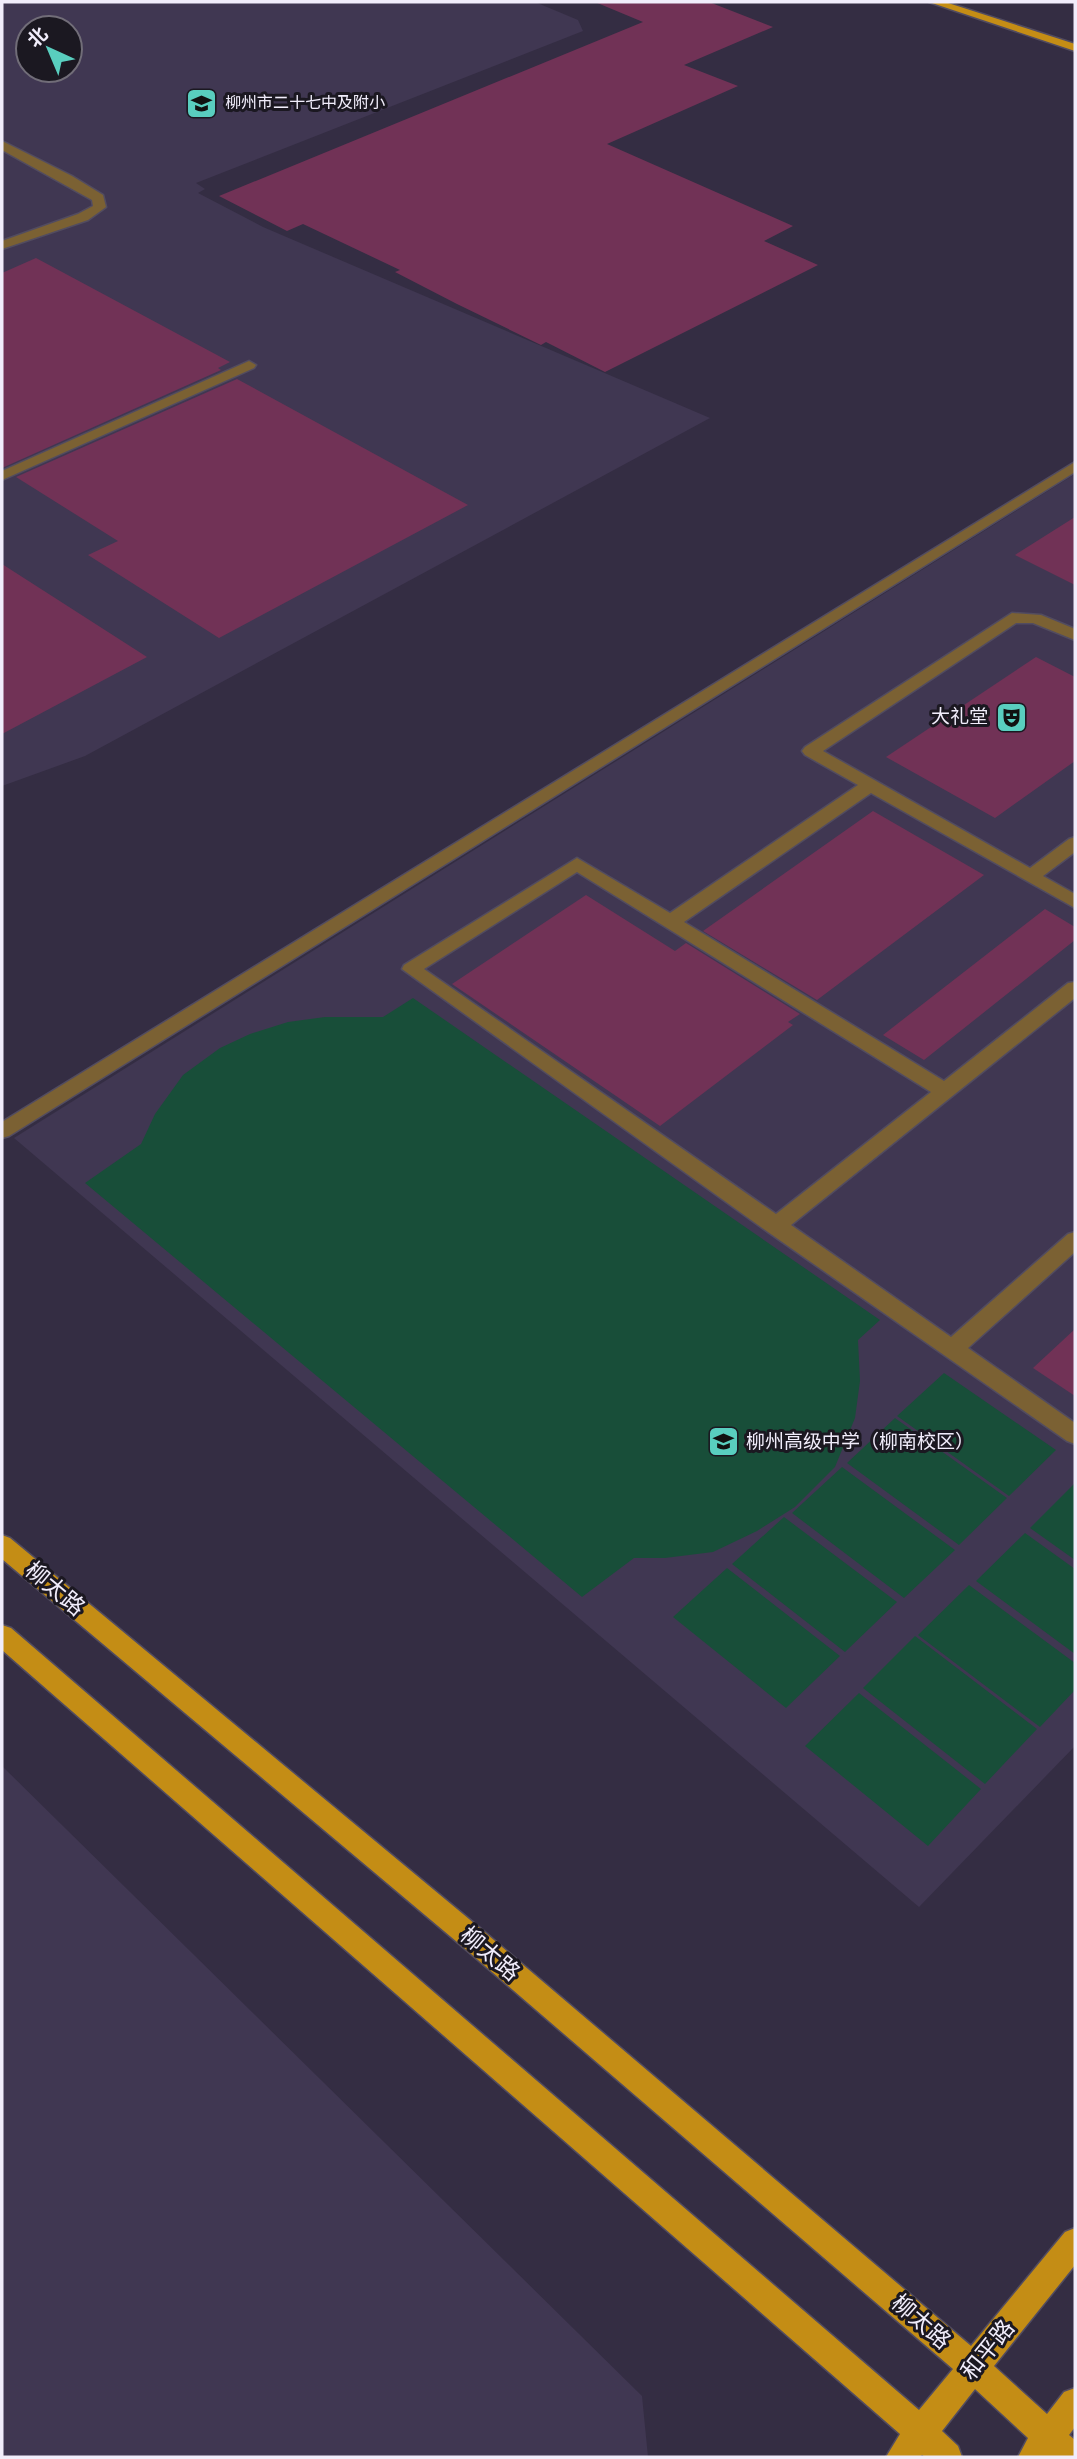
<svg xmlns="http://www.w3.org/2000/svg" width="1077" height="2459" viewBox="0 0 1077 2459" font-family="Signika,'Noto Sans SC',sans-serif">
	<rect width="100%" height="100%" fill="#342d43"/>
	<!-- built -->
	<path fill="#403752" fill-rule="evenodd" d="M2 2H535L578 20 583 31 196 183 205 189 198 193 263 227 710 418 85 756 2 786ZM28 28H70V70H28Z
		M1075 474V1746L919 1907 14 1138Z
		M2 1766 642 2396 648 2457H2Z"/>
	<!-- green -->
	<path fill="#184e39" d="M413 998 880 1320 858 1340 860 1381 855 1418 835 1467 795 1507 757 1531 713 1552 665 1558H634L582 1597 85 1183 141 1144 155 1114 183 1075 220 1048 250 1034 288 1022 325 1017H383Z
		M944 1373 1056 1450 1009 1496 897 1416Z
		M895 1418 1007 1498 959 1545 847 1463Z
		M842 1467 955 1550 904 1598 792 1513Z
		M1075 1483V1560L1030 1528Z
		M784 1517 897 1602 845 1652 732 1564Z
		M1025 1533 1075 1569V1654L976 1581Z
		M727 1568 840 1656 786 1708 673 1617Z
		M969 1585 1075 1663V1690L1040 1727 918 1635Z
		M915 1636 1037 1729 985 1784 863 1688Z
		M859 1693 981 1789 928 1846 805 1746Z"/>
	<!-- building -->
	<path fill="#713256" d="M595 2H709L773 27 684 65 738 86 607 144 793 226 764 241 818 265 605 372 546 342 541 345 457 304 395 272 400 270 303 224 287 231 219 196 643 22Z
		M36 258 230 362 218 368 221 370 2 468V273Z
		M237 379 468 505 219 638 88 555 118 541 16 477Z
		M1075 517V585L1015 555Z
		M2 564 147 657 2 734Z
		M1036 657 1075 677V761L995 818 886 757Z
		M873 811 984 875 817 1000 703 931Z
		M586 895 675 951 686 943 800 1014 788 1022 793 1025 660 1126 452 984Z
		M1045 909 1075 927V940L924 1060 883 1035Z
		M1075 1329V1396L1033 1368Z"/>
	<g fill="none" stroke-linecap="round" stroke-linejoin="round">
		<defs>
			<path id="minor" d="M2 141 72 176 103 195 106 207 88 220 2 249V241L78 214 93 206 92 200 2 150Z
				M249 361 256 365 254 368 2 480V471Z
				M1075 462V472L9 1136 2 1138V1122Z
				M1012 613 1041 615 1075 629V640L1033 623H1016L823 751 1030 868 1069 839 1075 837V852L1043 876 1075 894V908L871 793 684 922 944 1081 1068 983 1075 982V998L791 1225 951 1337 1068 1234 1075 1232V1252L968 1348 1075 1423V1444L1067 1441 768 1232 402 969 404 965 577 858 670 913 858 785 805 755 802 751 805 747ZM577 872 931 1092 776 1214 424 969Z"/>
			<path id="major" d="M929 2H945L1075 44V51Z
				M2 1535 10 1538 481 1929 971 2346 1065 2232 1075 2228V2265L994 2366 1047 2414 1064 2392 1075 2388V2427L1069 2435 1075 2440V2457H1018L1028 2438 975 2389 942 2431 958 2446 962 2457H925L922 2455 920 2457H886L900 2434 2 1650V1625L11 1628 919 2410 953 2369 463 1947 2 1559Z"/>
		</defs>
		<!-- minor casing -->
		<use href="#minor" stroke="#524c60" stroke-width="3"/>
		<!-- major casing -->
		<use href="#major" stroke="#524c60" stroke-width="3"/>
		<!-- minor -->
		<use href="#minor" fill="#7b6133" fill-rule="evenodd"/>
		<!-- major -->
		<use href="#major" fill="#c48d15" fill-rule="evenodd"/>
	</g>
	<!-- icons -->
	<defs>
		<symbol id="school-square" viewBox="-11 -11 22 22"><rect x="-9" y="-9" width="18" height="18" rx="4" fill="#59cebf" stroke="#1b1821"/><path d="M0-5L7-2L0 1L-7-2ZM-4 1L0 2.5L4 1V4Q0 6-4 4Z" fill="#111"/></symbol>
		<symbol id="theatre-square" viewBox="-11 -11 22 22"><rect x="-9" y="-9" width="18" height="18" rx="4" fill="#59cebf" stroke="#1b1821"/><path d="M-5-5.5Q0-4 5-5.5V0Q5 5 0 6Q-5 5-5 0ZM-3.3-2.5H-1v1.5H-3.3ZM1-2.5H3.3v1.5H1ZM-2.8 1Q0 5.5 2.8 1Z" fill="#111"/></symbol>
	</defs>
	<g fill-rule="evenodd">
		<use href="#school-square" x="184" y="86" width="35" height="35"/>
		<use href="#theatre-square" x="994" y="700" width="35" height="35"/>
		<use href="#school-square" x="706" y="1424" width="35" height="35"/>
	</g>
	<g text-anchor="middle" dominant-baseline="central" stroke-width="6" stroke-linejoin="round" paint-order="stroke">
		<!-- far-poi labels -->
		<g font-size="16" fill="#f1edfb" stroke="#1b1821" text-anchor="start">
			<text x="225" y="103">柳州市二十七中及附小</text>
		</g>
		<!-- poi labels -->
		<g font-size="19" fill="#f1edfb" stroke="#1b1821" text-anchor="end">
			<text x="988" y="717">大礼堂</text>
			<text x="746" y="1442" text-anchor="start">柳州高级中学（柳南校区）</text>
		</g>
		<!-- near-street labels -->
		<g font-size="23" fill="#f1edfb" stroke="#1b1821">
			<text transform="translate(55 1589) rotate(40)">柳太路</text>
			<text transform="translate(490 1954) rotate(40)">柳太路</text>
			<text transform="translate(921 2322) rotate(41)">柳太路</text>
			<text transform="translate(988 2350) rotate(-51)">和平路</text>
		</g>
	</g>
	<!-- border -->
	<rect width="1077" height="2459" fill="none" stroke="#f1edfb" stroke-width="7"/>
	<!-- north arrow -->
	<g transform="translate(49 49) rotate(316)"><circle r="33" fill="#1b1821" stroke="#716d78" stroke-width="2"/>
	<path d="M0-5L12 26L0 18L-12 26Z" fill="#59cebf"/>
	<text y="-10" font-size="19" font-weight="bold" text-anchor="middle" fill="#f1edfb">北</text>
	</g>
</svg>
